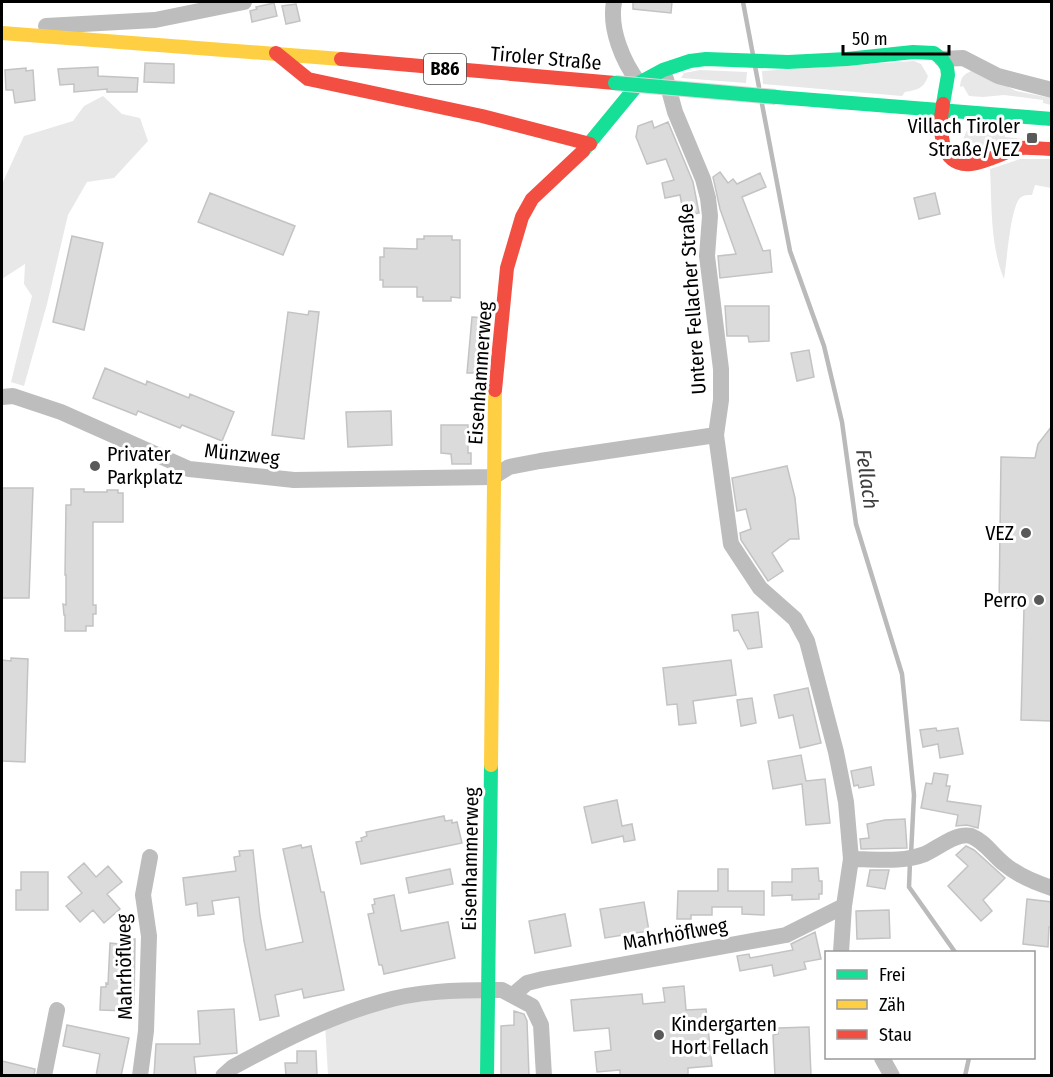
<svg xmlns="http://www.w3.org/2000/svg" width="1053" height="1077" viewBox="0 0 1053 1077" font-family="'Fira Sans Condensed',sans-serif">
	<rect width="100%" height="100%" fill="#fff"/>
	<!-- green -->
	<path fill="#e8e8e8" d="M914 61 921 64 928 76C924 88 918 90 905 92L902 96 763 84 762 71Z
		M700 70 747 72 746 83 681 78 684 73Z
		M971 71 988 76 1016 91 1051 98V105L1043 103V100L1004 95 983 97 969 96 963 86 960 87C961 77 963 75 971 71Z
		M103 96 122 114 140 118 148 141 114 178 87 182 68 215 47 304 24 386 11 382 32 296 24 284 25 264 2 279V184L24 136 73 121 84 106Z
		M973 128 1005 135V137L1024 139C1010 142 976 156 963 148L962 142 967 130Z
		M1020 159H1051V188L1035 185 1032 195C1026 195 1023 195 1019 199 1010 212 1007 261 1004 279 990 245 992 206 990 169Z
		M483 994 481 1075H328L325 1024 383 1004Z"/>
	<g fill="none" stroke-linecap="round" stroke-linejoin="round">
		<!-- stream -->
		<path stroke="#bababa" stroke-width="4.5" d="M743 2 753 55
			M755 66 759 87
			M762 104 790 251 824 346 842 422 856 524 902 674 914 795 911 854
			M910 862 909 887 955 952
			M965 1076 969 1058"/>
	</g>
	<!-- building -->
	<path fill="#dbdbdb" stroke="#c3c3c3" stroke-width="1.5" d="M633 2H672L671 13 633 9Z
		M274 3 277 16 252 22 250 11 257 9 256 7Z
		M296 4 300 21 286 24 282 6Z
		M145 63 174 64V83L144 82Z
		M98 67V76L138 78 137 92H107V89L74 92V84L60 85 58 69Z
		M26 68V71L33 70 35 100 15 103 13 90H6L5 70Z
		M652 121 654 128 668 122 693 182 699 213 684 216 680 195 665 198 662 183 674 180 666 159 647 164 636 137 638 126Z
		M720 172 728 183 733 179 737 184 760 173 766 187 742 197 763 251 770 250 772 272 720 278 718 256 736 254 720 209 713 177Z
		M210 193 295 226 283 255 198 222Z
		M935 193 940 214 919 219 914 198Z
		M72 236 103 243 84 330 53 322Z
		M424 236H452V240H460V298L451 297V301H423V297H417V287H383V280H380V257H384V248L417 249V239H424Z
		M725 306H769V341L749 342 748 336H727Z
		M309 311 319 312 304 439 272 435 288 312 308 315Z
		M472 317 487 318 482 373H467Z
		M809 350 814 377 797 381 791 353Z
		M105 368 146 385 147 381 189 398 190 394 234 412 222 441 182 425 180 428 138 411 136 415 93 398Z
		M391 411 392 445 348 447 346 412Z
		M441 425H468V453H471V464H452L451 454 441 453Z
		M1052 426V721L1021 720 1024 608H999L1001 457 1035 458 1038 444Z
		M787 466 795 498 799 539H790L772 553 783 571 768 581 741 540 740 533 751 529 746 509 737 511 732 478Z
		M2 488H33L29 598H2Z
		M71 489H84V492H107V490H118V493H123V522H93V605H96V614H93V626H86V631H65V615H64L63 604 66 605V575H65L66 505H71Z
		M758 612 762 647 748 649 738 630 734 631 732 615Z
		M11 658 28 659 25 762 2 761V660L11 661Z
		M731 660 736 695 693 701 696 723 679 725 677 704 667 705 663 668Z
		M808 688 821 743 800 748 793 715 779 718 774 695Z
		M752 698 756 723 741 726 737 700Z
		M936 728 937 731 958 728 963 754 940 758 938 744 923 747 920 730Z
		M801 755 806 781 825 779 830 823 806 825 802 784 773 789 768 761Z
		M871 767 874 785 859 788 858 785 854 786 851 771Z
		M934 773 948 775 946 786H950L947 801 981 806 978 828 967 825 956 826 958 815 921 808 926 783 932 784Z
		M617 800 622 826 632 824 635 840 624 842 623 836 592 843 584 807Z
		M444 816 445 821 452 820V823L457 822 462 843 361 864 356 842 362 841 361 838 367 836 366 832Z
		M905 819 907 848 861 849 860 839 869 838 867 824 885 820Z
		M301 845 302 848 311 846 321 892H324L344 990 304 998 302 989 275 995 279 1016 260 1020 244 941 239 897 212 901 214 914 198 916 197 903 186 905 183 878 236 871 234 857 240 856 239 851 253 850 260 916 266 950 303 942 283 849Z
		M966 846 974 850 1005 878 983 900 992 911 981 921 948 886 968 866 956 855Z
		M84 863 96 877 108 866 122 882 107 894 120 909 104 923 93 910 80 922 66 906 82 893 68 877Z
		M818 868 819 881H822V894H819V899L792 900V895L772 896V882H792V869Z
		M450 869 453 884 409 893 406 878Z
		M718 869H728V891H764V915L742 914V907H712V915H691V919H677L678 891H718Z
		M870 870H889L885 889 867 886Z
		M21 872H48V910H16V890H21Z
		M394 895 401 931 448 922 455 958 384 974 382 965H379L368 914 374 913 372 905 375 904 374 899Z
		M1027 899 1052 902V927H1049L1048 947 1023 944Z
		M644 902 649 931 605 938 600 909Z
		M889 910 890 938 857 939 856 911Z
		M565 914 571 946 535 953 529 921Z
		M815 932 821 959 804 962 806 969 774 976 772 965 740 971 737 956 749 954 750 958 793 950 791 944Z
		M120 938 135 939 134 1005H130L129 1011 100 1010 101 987H106V983L108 984 110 943 120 944Z
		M684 986 686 1010 706 1009 712 1066 688 1068V1076H620V1070L597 1072 595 1052 611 1050 609 1028 574 1031 571 1000 642 994 643 1004 665 1002 663 988Z
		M234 1009 237 1053 194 1057 196 1076H154L156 1044H200L198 1011Z
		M514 1011 524 1014 527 1021 529 1076H501V1026L514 1025Z
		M67 1025 129 1038 121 1076H96L100 1054 63 1046Z
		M809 1027 811 1076H775L773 1035 778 1034V1028Z
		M297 1051H316L317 1075 286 1076 285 1063H297Z
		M2 1061 35 1069 34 1076H2Z"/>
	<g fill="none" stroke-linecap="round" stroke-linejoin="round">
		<!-- street -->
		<path stroke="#bdbdbd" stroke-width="16" d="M614 2C609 29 623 62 639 83
			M46 26 155 20 244 2
			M942 59 963 58 998 76 1052 90
			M666 79 675 112 703 179 708 198 710 216 707 256 721 369V400L716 435 731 544 760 588 795 619 807 641 836 752 846 802 851 859 844 906 841 952
			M2 397 13 396 61 412 189 469 294 480 493 477 509 467 540 461 716 435
			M851 859C876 859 902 863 925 854 938 848 957 832 971 836 984 841 992 854 1003 863 1017 875 1033 882 1052 888
			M513 995 527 983 543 979 786 935 844 906
			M882 1058 892 1076
			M44 1076 57 1010
			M140 1076 146 1031 149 936 143 895 150 857
			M223 1076 233 1067C281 1041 328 1017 381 1002 417 991 457 990 495 990H502L532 1006 541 1025 544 1076"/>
		<!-- fast -->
		<path stroke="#16e098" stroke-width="14" d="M776 97 1052 119
			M583 151 639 83 663 70 690 61 706 59 788 62 847 59 913 52 934 53 942 59 947 67 948 75 943 104
			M487 1076 491 765"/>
		<!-- slow -->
		<path stroke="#ffcf43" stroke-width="14" d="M2 33 341 59
			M491 765 495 390"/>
		<!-- jam -->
		<path stroke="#f24e42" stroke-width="14" d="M276 53 308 79 482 116 590 144
			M341 59 615 83
			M943 104C939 125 938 168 971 164 988 162 1003 152 1020 148 1030 147 1042 149 1052 149
			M495 390 507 268 522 217 532 199 583 151"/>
		<defs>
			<path id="fast-bridge" d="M615 83 776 97"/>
		</defs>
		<!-- fast-bridge casing -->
		<use href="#fast-bridge" stroke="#dbdbdb" stroke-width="16" stroke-linecap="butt"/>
		<!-- fast-bridge -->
		<use href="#fast-bridge" stroke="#16e098" stroke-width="14"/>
	</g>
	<!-- markers -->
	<g fill="#595959" stroke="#fff" stroke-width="2">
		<rect x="1026" y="132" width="12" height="12" rx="3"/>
		<circle cx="95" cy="466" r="6"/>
		<circle cx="1026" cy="533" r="6"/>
		<circle cx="1039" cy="600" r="6"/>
		<circle cx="659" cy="1035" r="6"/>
	</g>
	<g text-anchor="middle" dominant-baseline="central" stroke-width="6" stroke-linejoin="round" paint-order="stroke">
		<!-- shield labels -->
		<rect fill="#fff" stroke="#4c4c4c" stroke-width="1.5" x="424" y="54" width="42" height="30" rx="4.5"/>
		<g font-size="18" font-weight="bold" fill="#000">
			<text x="445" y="69">B86</text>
		</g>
		<!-- street labels -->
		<g font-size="20" fill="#000" stroke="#fff">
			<text transform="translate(546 58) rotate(5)">Tiroler Straße</text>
			<text transform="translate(692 299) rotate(-94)">Untere Fellacher Straße</text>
			<text transform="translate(480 373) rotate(-86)">Eisenhammerweg</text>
			<text transform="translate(242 454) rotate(6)">Münzweg</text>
			<text transform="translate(470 859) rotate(-89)">Eisenhammerweg</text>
			<text transform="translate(675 934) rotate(-10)">Mahrhöflweg</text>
			<text transform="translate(124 967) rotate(-91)">Mahrhöflweg</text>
		</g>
		<!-- poi labels -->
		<g font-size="20" fill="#000" stroke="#fff" text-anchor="end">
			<text x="1020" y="126">Villach Tiroler<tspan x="1020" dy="23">Straße/VEZ</tspan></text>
			<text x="107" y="454" text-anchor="start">Privater<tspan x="107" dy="23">Parkplatz</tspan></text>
			<text x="1014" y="533">VEZ</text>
			<text x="1027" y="600">Perro</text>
			<text x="671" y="1024" text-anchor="start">Kindergarten<tspan x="671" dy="23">Hort Fellach</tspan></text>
		</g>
		<!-- water labels -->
		<g font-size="21" font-style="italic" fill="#3d3d3d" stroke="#fff">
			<text transform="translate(867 479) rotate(82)">Fellach</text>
		</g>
	</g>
	<!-- border -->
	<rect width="1053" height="1077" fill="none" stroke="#000000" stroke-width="6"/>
	<!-- legend -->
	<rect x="825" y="951" width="210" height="108" fill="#ffffff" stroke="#999999" stroke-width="1.5"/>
	<rect x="837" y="970" width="30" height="9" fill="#16e098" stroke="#999999" stroke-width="1.5"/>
	<text x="879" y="981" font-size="18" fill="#000000">Frei</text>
	<rect x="837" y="1000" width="30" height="9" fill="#ffcf43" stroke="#999999" stroke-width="1.5"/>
	<text x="879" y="1011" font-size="18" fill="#000000">Zäh</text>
	<rect x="837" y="1030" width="30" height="9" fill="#f24e42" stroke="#999999" stroke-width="1.5"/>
	<text x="879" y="1041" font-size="18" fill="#000000">Stau</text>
	<!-- scale -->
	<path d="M843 45v9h106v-9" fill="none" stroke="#000000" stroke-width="3"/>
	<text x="852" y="45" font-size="18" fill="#000000" stroke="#ffffff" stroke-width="4.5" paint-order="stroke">50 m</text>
</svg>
